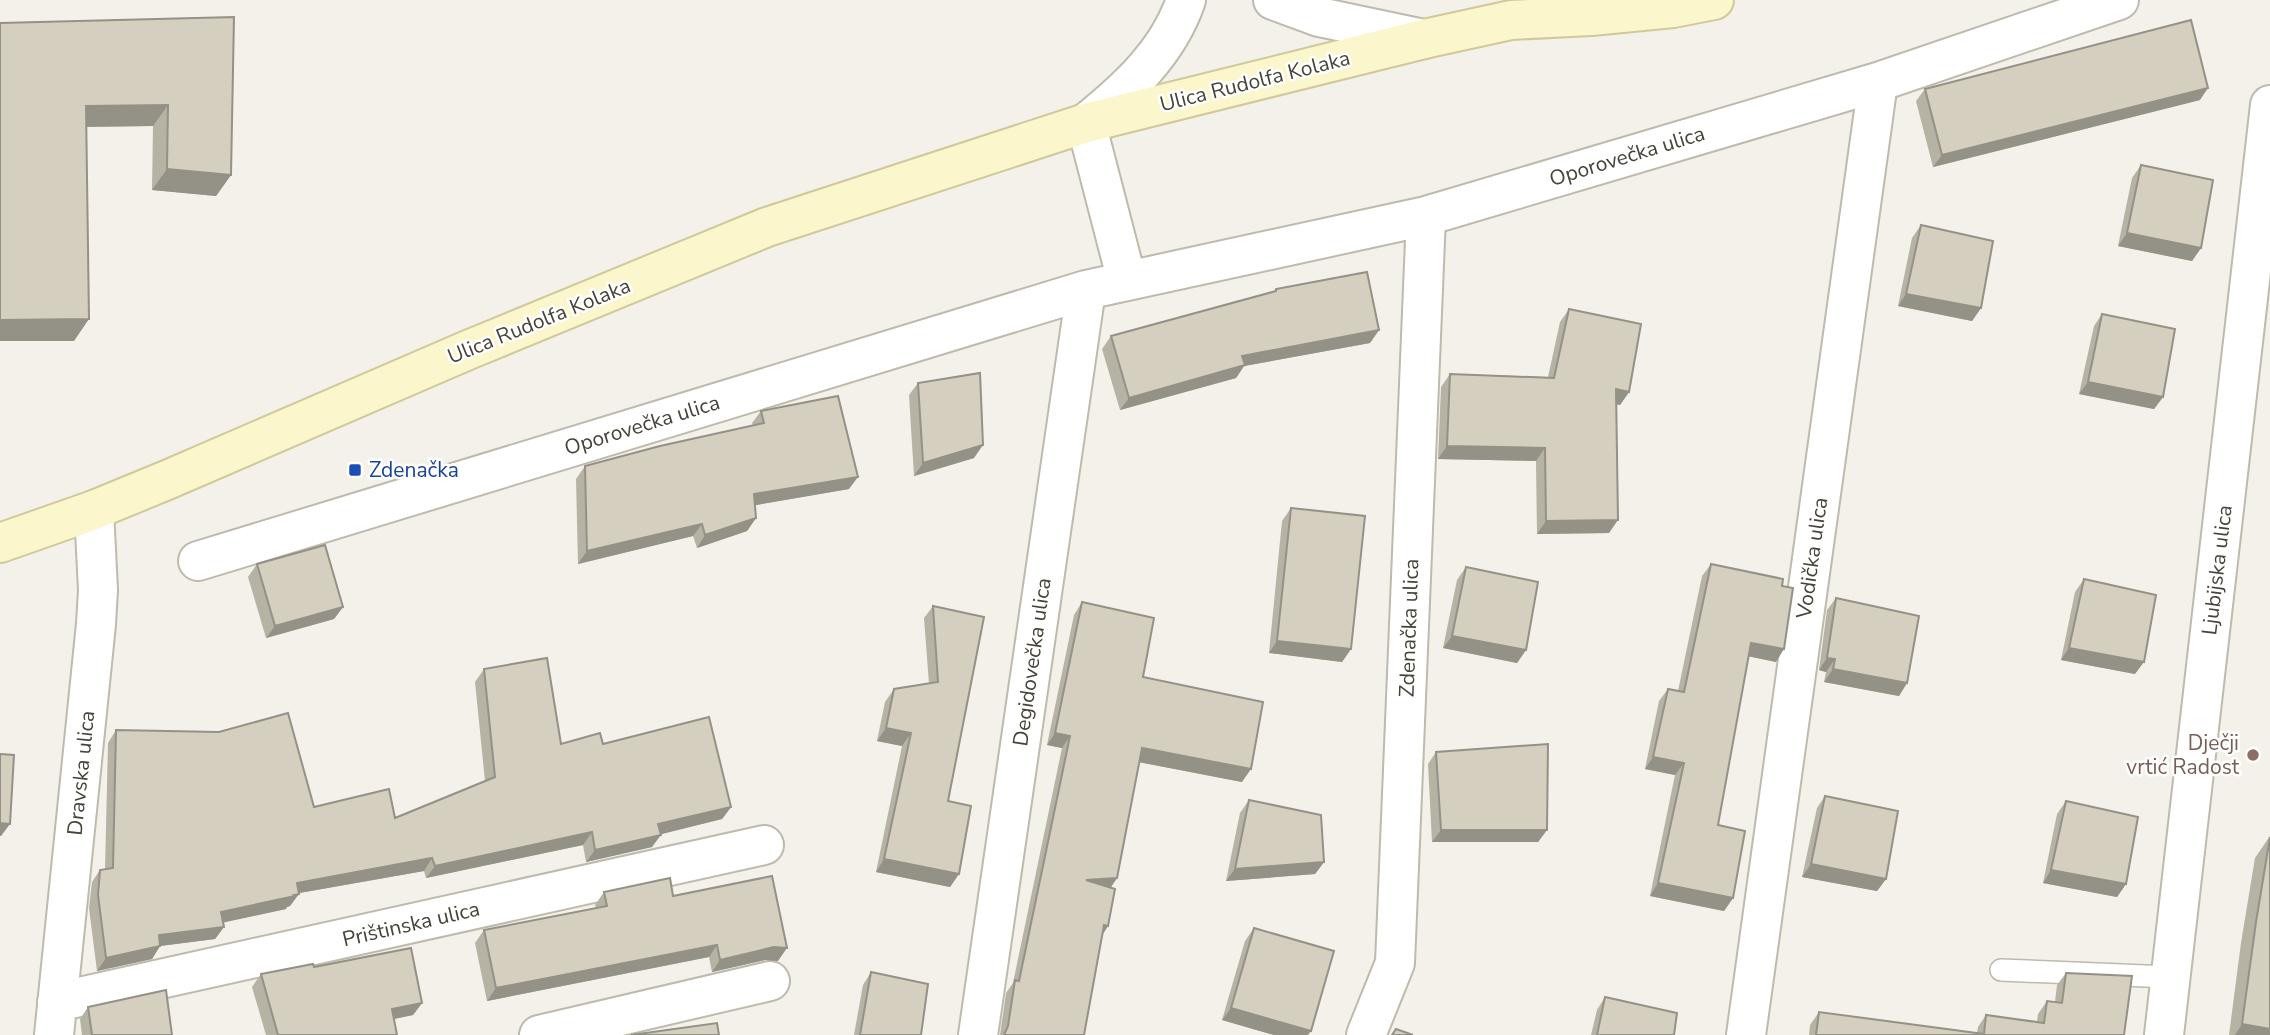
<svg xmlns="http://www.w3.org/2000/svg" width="2270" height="1035" viewBox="0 0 2270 1035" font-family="'Nunito Sans',sans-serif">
	<rect width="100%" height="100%" fill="#f3f1e9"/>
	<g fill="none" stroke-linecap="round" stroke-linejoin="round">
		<defs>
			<path id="lane" d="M2001 970 2170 977"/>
			<path id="street" d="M1273 0 1319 17 1424 39
				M1127 281 1086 123C1128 89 1168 53 1186 0
				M198 561 1086 290 1426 216 1878 82 2119 0
				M57 1002 764 845
				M54 1035 96 624 98 590 94 510
				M539 1035 770 981
				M978 1035 1086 290
				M1366 1035 1395 963 1426 216
				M1746 1035 1878 82
				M2164 1035 2270 105"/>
			<path id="secondary" d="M0 543 94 510 167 480 468 350 767 227 1086 123 1424 39 1511 20 1591 16 1673 8 1714 0"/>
		</defs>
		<!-- lane casing -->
		<use href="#lane" stroke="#bebaac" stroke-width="24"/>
		<!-- street casing -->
		<use href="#street" stroke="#bebaac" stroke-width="42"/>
		<!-- secondary casing -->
		<use href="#secondary" stroke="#d0c99b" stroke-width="42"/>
		<!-- lane -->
		<use href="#lane" stroke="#fff" stroke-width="21"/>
		<!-- street -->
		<use href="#street" stroke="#fff" stroke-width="38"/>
		<!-- secondary -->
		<use href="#secondary" stroke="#fbf6cb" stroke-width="38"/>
	</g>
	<!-- wall -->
	<path fill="#b6b2a4" d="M234 17 231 175 216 196 152 190 153 126 86 127 74 341 0 23Z
		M1925 89 2200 100 1933 167 1916 101Z
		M2141 165 2201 248 2192 261 2118 246 2132 178Z
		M1921 225 1981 308 1972 321 1898 306 1912 238Z
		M1276 289 1379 330 1370 343 1244 366 1236 378 1120 410 1102 349 1111 336 1274 291Z
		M1569 309 1629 392 1620 405 1616 404 1609 533 1537 534 1536 461 1438 459 1441 387 1450 374 1548 377 1560 322Z
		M2102 314 2163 397 2154 409 2079 394 2094 326Z
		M918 383 974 458 914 476 909 395Z
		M761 411 849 489 755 505 756 518 747 531 697 548 693 536 578 564 576 479 585 466 753 425 752 423Z
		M1291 508 1351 649 1342 662 1269 653 1282 521Z
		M257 564 343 607 334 619 266 638 248 577Z
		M1711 564 1782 586 1776 662 1748 656 1718 825 1733 898 1724 911 1650 896 1675 775 1645 769 1659 701 1668 689 1678 691 1702 576Z
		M1466 567 1526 650 1517 663 1443 648 1457 580Z
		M2084 579 2135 674 2061 660 2075 592Z
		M1836 598 1907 683 1899 696 1824 682 1826 672 1819 670 1827 610Z
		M1082 602 1143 677 1242 782 1139 762 1117 878 1111 887 1084 1035H1000L1006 993 1013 983 1062 748 1047 745 1074 615Z
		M933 606 948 801 959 874 950 887 876 872 902 746 877 741 885 702 894 689 929 684 924 618Z
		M484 669 561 744H603L731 807 722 819 660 834 652 847 586 862 583 845 426 878 424 871 299 893 290 906 287 907 286 909 223 922 224 927 215 939 160 946 152 959 97 971 89 908 92 882 100 870 105 869 108 743 116 730 314 807 395 818 485 781 475 682Z
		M1436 752 1547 830 1538 842H1432L1428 764Z
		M1825 796 1886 879 1877 891 1802 877 1817 808Z
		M1249 800 1324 862 1315 874 1226 881 1240 813Z
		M2066 801 2126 884 2117 897 2043 883 2057 814Z
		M2270 836V1035H2229L2241 943 2255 858Z
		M604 892 673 896 778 961 765 960 712 972 709 957 487 1001 475 943 484 930 596 908 595 905Z
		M1254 928 1308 1035H1274L1222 1020 1245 941Z
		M314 967 422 1003 413 1015 394 1019 397 1035H266L252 987 261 974Z
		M871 972 921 1035H854L863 985Z
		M2066 973 2124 1035H1809L1810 1025 1819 1012 1977 1033 1978 1027 1986 1015 2037 1022 2038 1014 2047 1001 2055 1002 2057 985Z
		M1605 997 1674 1035H1591L1597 1010Z
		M88 1007 172 1035H82L80 1019Z"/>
	<!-- shaded-wall -->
	<path fill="#949186" d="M2208 88 2200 100 1933 167 1942 155Z
		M168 105 153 126 71 127 86 106Z
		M167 169 231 175 216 196 152 190Z
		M2127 233 2201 248 2192 261 2118 246Z
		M1906 294 1981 308 1972 321 1898 306Z
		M89 319 74 341H0V320Z
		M1379 330 1370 343 1244 366 1236 378 1120 410 1129 398 1242 356Z
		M2088 382 2163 397 2154 409 2079 394Z
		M1616 389 1629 392 1620 405 1607 402Z
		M983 445 974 458 914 476 923 463Z
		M1447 446 1545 448 1536 461 1438 459Z
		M858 477 849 489 745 507 754 494Z
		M756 518 747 531 697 548 705 535Z
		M1618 520 1609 533 1537 534 1546 521Z
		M702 524 693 536 578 564 587 551Z
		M343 607 334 619 266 638 275 626Z
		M1452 636 1526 650 1517 663 1443 648Z
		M1277 641 1351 649 1342 662 1269 653Z
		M1751 643 1784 649 1776 662 1742 655Z
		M2069 648 2144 662 2135 674 2061 660Z
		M1827 658 1835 659 1826 672 1819 670Z
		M1833 669 1907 683 1899 696 1824 682Z
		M886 728 911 733 902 746 877 741Z
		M1055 733 1070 736 1062 748 1047 745Z
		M1142 748 1251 769 1242 782 1133 761Z
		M1653 757 1684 763 1675 775 1645 769Z
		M731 807 722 819 650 837 658 824Z
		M0 823 10 824 1 836H0Z
		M1441 830H1547L1538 842H1432Z
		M592 832 583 845 426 878 435 866Z
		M661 835 652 847 586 862 595 850Z
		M432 858 424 871 288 895 297 883Z
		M884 859 959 874 950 887 876 872Z
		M1324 862 1315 874 1226 881 1235 869Z
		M1811 864 1886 879 1877 891 1802 877Z
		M2051 870 2126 884 2117 897 2043 883Z
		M1117 878 1109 890 1086 880Z
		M1658 883 1733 898 1724 911 1650 896Z
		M299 894 290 906 287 907 286 909 212 925 221 912Z
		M1104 925 1108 926 1100 939Z
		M224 927 215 939 160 946 152 959 97 971 106 958 159 935Z
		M717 945 709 957 487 1001 496 988Z
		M774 947 787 948 778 961 765 960 712 972 720 960Z
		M422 1003 413 1015 384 1021 392 1009Z
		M1231 1008 1311 1031 1308 1035H1274L1222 1020Z
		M2242 1024 2270 1029V1035H2235Z"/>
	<!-- building -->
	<path fill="#d4cfbf" stroke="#949186" stroke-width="2" d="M234 17 231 175 167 169 168 105 86 106 89 319 0 320V23Z
		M2191 20 2208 88 1942 155 1925 89Z
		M2141 165 2213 180 2201 248 2127 233Z
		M1921 225 1993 241 1981 308 1906 294Z
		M1367 272 1379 330 1242 356 1245 365 1129 398 1111 336 1276 291V289Z
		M1569 309 1641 324 1629 392 1616 389 1618 520 1546 521 1545 448 1447 446 1450 374 1554 378Z
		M2102 314 2175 329 2163 397 2088 382Z
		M980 373 983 445 923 463 918 383Z
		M838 396 858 477 754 494 756 518 705 535 702 524 587 551 585 466 660 446 764 423 761 411Z
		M1291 508 1365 516 1351 649 1277 641Z
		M325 545 343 607 275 626 257 564Z
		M1711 564 1783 579 1782 586 1793 588 1784 649 1751 643 1718 825 1745 831 1733 898 1658 883 1684 763 1653 757 1668 689 1684 692Z
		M1466 567 1538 582 1526 650 1452 636Z
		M2084 579 2156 595 2144 662 2069 648Z
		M1836 598 1919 616 1907 683 1833 669 1835 659 1827 658Z
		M1082 602 1154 618 1143 677 1263 702 1251 769 1142 748 1117 878 1086 880 1115 889 1108 926 1104 925 1084 1035H1004L1008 1026 1015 980 1019 981 1070 736 1055 733Z
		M933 606 984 617 948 801 971 806 959 874 884 859 911 733 886 728 894 689 938 682Z
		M547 658 561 744 600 733 603 744 709 717 731 807 658 824 661 835 595 850 592 832 435 866 432 858 297 883 299 894 294 895 295 896 221 912 224 927 159 935 160 946 106 958 98 895 100 870 113 868 116 730 219 732 288 713 314 807 389 789 395 818 495 777 484 669Z
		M1548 744 1547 830H1441L1436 752Z
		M0 754 14 755 10 824 0 823Z
		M1825 796 1898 811 1886 879 1811 864Z
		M1249 800 1321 815 1324 862 1235 869Z
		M2066 801 2138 817 2126 884 2051 870Z
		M2270 837V1029L2242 1024 2256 922Z
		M772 876 787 948 774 947 720 960 717 945 496 988 484 930 607 906 604 892 670 878 673 896Z
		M1254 928 1334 951 1311 1031 1231 1008Z
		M411 948 422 1003 392 1009 397 1035H278L261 974 313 964 314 967Z
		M871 972 928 984 921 1035H860Z
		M2066 973 2132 976 2124 1035H1816L1819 1012 1984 1034 1986 1015 2044 1023 2047 1001 2062 1003Z
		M166 990 172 1035H92L88 1007Z
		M1605 997 1677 1013 1674 1035H1597Z
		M717 1023 719 1035H631Z
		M1396 1029 1413 1035H1392Z"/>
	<!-- markers -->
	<rect fill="#1a4fb4" stroke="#fff" stroke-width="2.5" x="348" y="463" width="14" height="14" rx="3.5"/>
	<circle fill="#8d6e63" stroke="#fff" stroke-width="2.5" cx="2253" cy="755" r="7"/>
	<g text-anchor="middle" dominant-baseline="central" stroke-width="5" stroke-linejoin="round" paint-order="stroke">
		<!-- street labels -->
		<g font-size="21" fill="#464338" stroke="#fff">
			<text transform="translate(1255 81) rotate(-14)">Ulica Rudolfa Kolaka</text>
			<text transform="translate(1627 156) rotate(-17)">Oporovečka ulica</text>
			<text transform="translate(539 321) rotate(-22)">Ulica Rudolfa Kolaka</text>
			<text transform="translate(642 425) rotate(-17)">Oporovečka ulica</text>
			<text transform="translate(1812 558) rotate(-82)">Vodička ulica</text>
			<text transform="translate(2217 570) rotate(-83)">Ljubijska ulica</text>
			<text transform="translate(1409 628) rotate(-88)">Zdenačka ulica</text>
			<text transform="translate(1032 662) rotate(-82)">Degidovečka ulica</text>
			<text transform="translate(81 773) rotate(-84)">Dravska ulica</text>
			<text transform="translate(411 924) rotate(-13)">Prištinska ulica</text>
		</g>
		<!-- transit labels -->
		<g font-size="21" fill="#164399" stroke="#fff" text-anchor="start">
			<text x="369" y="470">Zdenačka</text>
		</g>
		<!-- education labels -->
		<g font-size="21" fill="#785e54" stroke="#fff" text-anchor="end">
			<text x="2239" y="743">Dječji<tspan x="2239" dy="24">vrtić Radost</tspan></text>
		</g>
	</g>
</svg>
